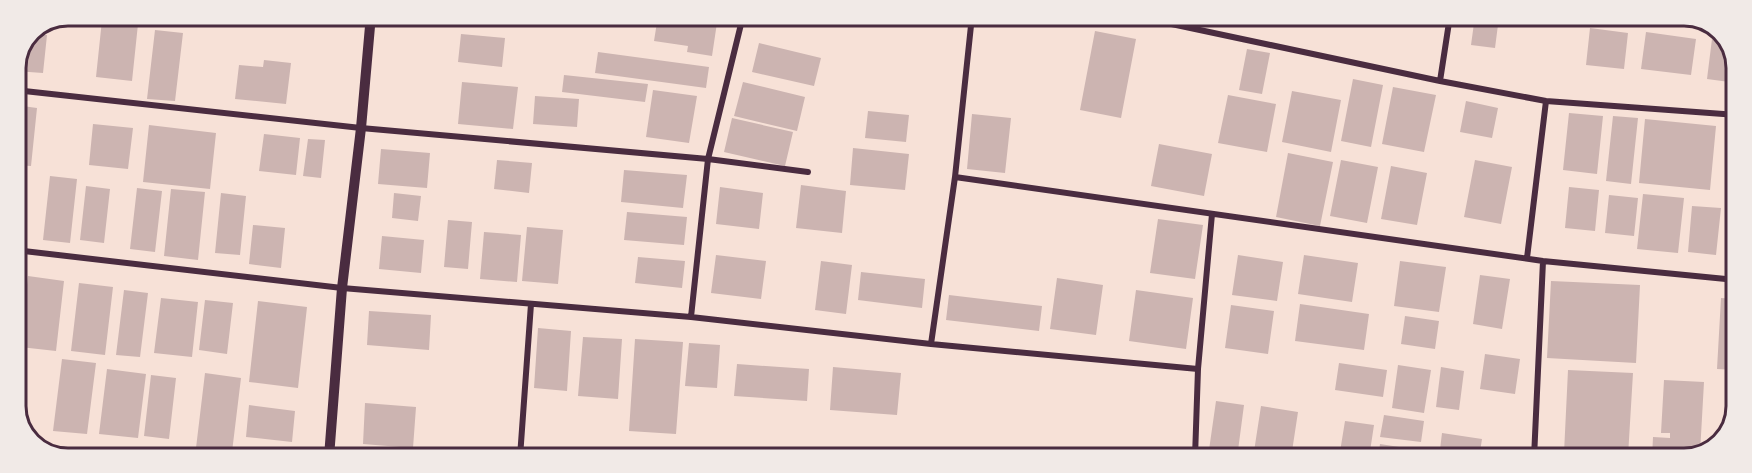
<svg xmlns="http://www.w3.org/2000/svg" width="1752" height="473" viewBox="0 0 1752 473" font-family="'Titillium Web',sans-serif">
	<rect width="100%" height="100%" fill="#f7e1d7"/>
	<!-- building -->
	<path fill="#ccb4b1" d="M154 15H193V21L154 17Z
		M392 15H453L452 25 392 19Z
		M548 16H577L575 24 547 19Z
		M612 16H635L633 27 611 23Z
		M658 16H718L712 56 687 52 688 46 654 41Z
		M1332 16H1353L1352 22Z
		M1475 16 1499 17 1495 48 1471 45Z
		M102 20 138 24 132 81 96 77Z
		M1590 28 1628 33 1624 69 1586 65Z
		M155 30 183 33 175 101 147 99Z
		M1095 31 1136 39 1121 118 1080 110Z
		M1646 32 1696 39 1691 75 1641 69Z
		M30 33 47 35 43 73 15 71Z
		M461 34 505 38 502 67 458 62Z
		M1712 39 1727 41 1737 64V83L1707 79Z
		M759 43 821 58 814 86 752 72Z
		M1247 49 1270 53 1262 94 1239 90Z
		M598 52 709 67 706 88 595 73Z
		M264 60 291 63 286 104 235 99 239 65 263 67Z
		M564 75 648 84 645 102 562 92Z
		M1353 79 1383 85 1371 147 1341 141Z
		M462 82 518 87 513 129 458 124Z
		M743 82 805 97 797 131 734 116Z
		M1393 87 1436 95 1424 152 1382 144Z
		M653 90 697 96 689 143 646 137Z
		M1292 91 1341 100 1331 152 1282 142Z
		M1228 95 1276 104 1267 152 1218 143Z
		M535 96 579 99 577 127 533 124Z
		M1466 101 1498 108 1492 138 1460 132Z
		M15 105 37 108 31 166 15 165Z
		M868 111 909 115 906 142 865 138Z
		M1569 113 1603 116 1597 174 1563 170Z
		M972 114 1011 118 1005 173 967 169Z
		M1613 116 1638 118 1631 184 1606 181Z
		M732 118 793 132 785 166 724 152Z
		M1645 119 1716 126 1710 190 1639 183Z
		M93 124 133 128 128 169 89 165Z
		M149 125 216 133 210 189 143 182Z
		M264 134 300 138 296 175 259 171Z
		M308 139 325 140 321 178 303 176Z
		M1735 142H1737L1736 189H1730Z
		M1159 144 1212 154 1204 196 1151 186Z
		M853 148 909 154 905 190 850 185Z
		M381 149 430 153 427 188 378 184Z
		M1288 153 1333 162 1320 226 1276 217Z
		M497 160 532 163 529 193 494 189Z
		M1341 160 1378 167 1367 223 1330 216Z
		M1475 160 1512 167 1501 224 1464 217Z
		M1391 166 1427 173 1417 225 1381 219Z
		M624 170 687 175 683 208 621 202Z
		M50 176 77 179 70 243 43 240Z
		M15 178 27 179 21 239H15Z
		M801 185 846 191 842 233 796 228Z
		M86 186 110 189 104 243 80 240Z
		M720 187 763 193 759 229 716 224Z
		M1569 187 1599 190 1595 231 1565 228Z
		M137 188 162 191 155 252 130 249Z
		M171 189 205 192 198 260 164 256Z
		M221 193 246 196 240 255 215 253Z
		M394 193 421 196 418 221 392 218Z
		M1643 194 1684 198 1678 253 1637 249Z
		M1609 195 1638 198 1634 236 1605 233Z
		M1692 206 1721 208 1716 255 1688 252Z
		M627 212 687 217 684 245 624 240Z
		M1158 219 1203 225 1195 279 1150 273Z
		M448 220 472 222 468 269 444 267Z
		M253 225 285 228 281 268 249 264Z
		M527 227 563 230 558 284 522 281Z
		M484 232 521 235 517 282 480 279Z
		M382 236 424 240 421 273 379 269Z
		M716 255 766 261 761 299 711 293Z
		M1238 255 1283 262 1277 301 1232 295Z
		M1304 255 1358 263 1352 302 1298 294Z
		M638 257 685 261 682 288 635 283Z
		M821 261 852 265 846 314 815 310Z
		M1400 261 1446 267 1439 312 1394 306Z
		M861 272 925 279 922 308 858 300Z
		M1480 275 1510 279 1502 329 1473 324Z
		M28 276 64 281 56 351 20 347Z
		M1057 278 1103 285 1096 335 1050 329Z
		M1551 281 1640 285 1636 363 1547 358Z
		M79 283 113 287 105 355 71 351Z
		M124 290 148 293 140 357 116 355Z
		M1136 290 1193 298 1186 349 1129 341Z
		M949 295 1042 306 1039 331 946 320Z
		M161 298 198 302 192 357 154 353Z
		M1721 298 1736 299V370L1717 369Z
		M205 300 233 303 227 354 199 350Z
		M258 301 307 307 298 388 249 382Z
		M1300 304 1369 314 1364 350 1295 341Z
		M1231 305 1274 311 1268 354 1225 348Z
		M369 311 431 315 429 350 367 345Z
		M1405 316 1439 321 1435 349 1401 344Z
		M538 328 571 331 567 391 534 388Z
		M583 337 622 339 618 399 578 396Z
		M635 339 683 342 676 434 629 431Z
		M689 343 720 345 717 388 685 386Z
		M1485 354 1520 359 1515 394 1480 389Z
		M62 359 96 363 87 434 53 431Z
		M1339 363 1387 370 1383 397 1335 390Z
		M737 364 809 369 807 401 734 396Z
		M1398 365 1431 370 1424 413 1392 408Z
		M833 367 901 373 897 415 830 410Z
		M1441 367 1464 371 1459 410 1436 407Z
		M107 369 146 374 138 438 99 434Z
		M1568 370 1633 373 1628 456 1564 453Z
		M205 373 241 378 232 452 196 448Z
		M151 375 176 378 169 439 144 436Z
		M1664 380 1704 382 1700 453 1685 458H1652L1653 437 1670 438V433H1661Z
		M1216 401 1244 405 1237 458 1208 457Z
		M365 403 416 407 413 448 363 444Z
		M249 405 295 411 292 442 246 437Z
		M1261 406 1298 412 1291 458H1253Z
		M1384 415 1424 421 1421 442 1380 437Z
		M1345 421 1374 425 1369 458H1339Z
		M1442 433 1482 439 1479 458H1439Z
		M1380 444 1412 449 1411 458H1378Z
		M456 449 495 452V457H455Z"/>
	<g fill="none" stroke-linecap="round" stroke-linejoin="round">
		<!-- minor -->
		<path stroke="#4a2c40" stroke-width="6" d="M1134 16 1440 81 1546 101 1737 115
			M1440 81 1450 16
			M15 90 361 128 708 159 808 172
			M955 177 1543 261 1736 280
			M15 250 342 288 691 317 931 344 1198 369
			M1527 258 1546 101
			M691 317 708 159 743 16
			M931 344 955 177 972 16
			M40 448 141 456
			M520 457 531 304
			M1195 457 1198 369 1212 214
			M1534 458 1543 261"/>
		<!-- tertiary -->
		<path stroke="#4a2c40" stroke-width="10" d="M329 457 342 288 361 128 371 15"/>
	</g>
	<!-- crop -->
	<path d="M0 0H1752V473H0ZM68 26H1684A42 42 0 0 1 1726 68V406A42 42 0 0 1 1684 448H68A42 42 0 0 1 26 406V68A42 42 0 0 1 68 26Z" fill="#f1eae7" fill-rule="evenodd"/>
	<path fill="none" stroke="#4a2c40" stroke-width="3" d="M68 26H1684A42 42 0 0 1 1726 68V406A42 42 0 0 1 1684 448H68A42 42 0 0 1 26 406V68A42 42 0 0 1 68 26Z"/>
</svg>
